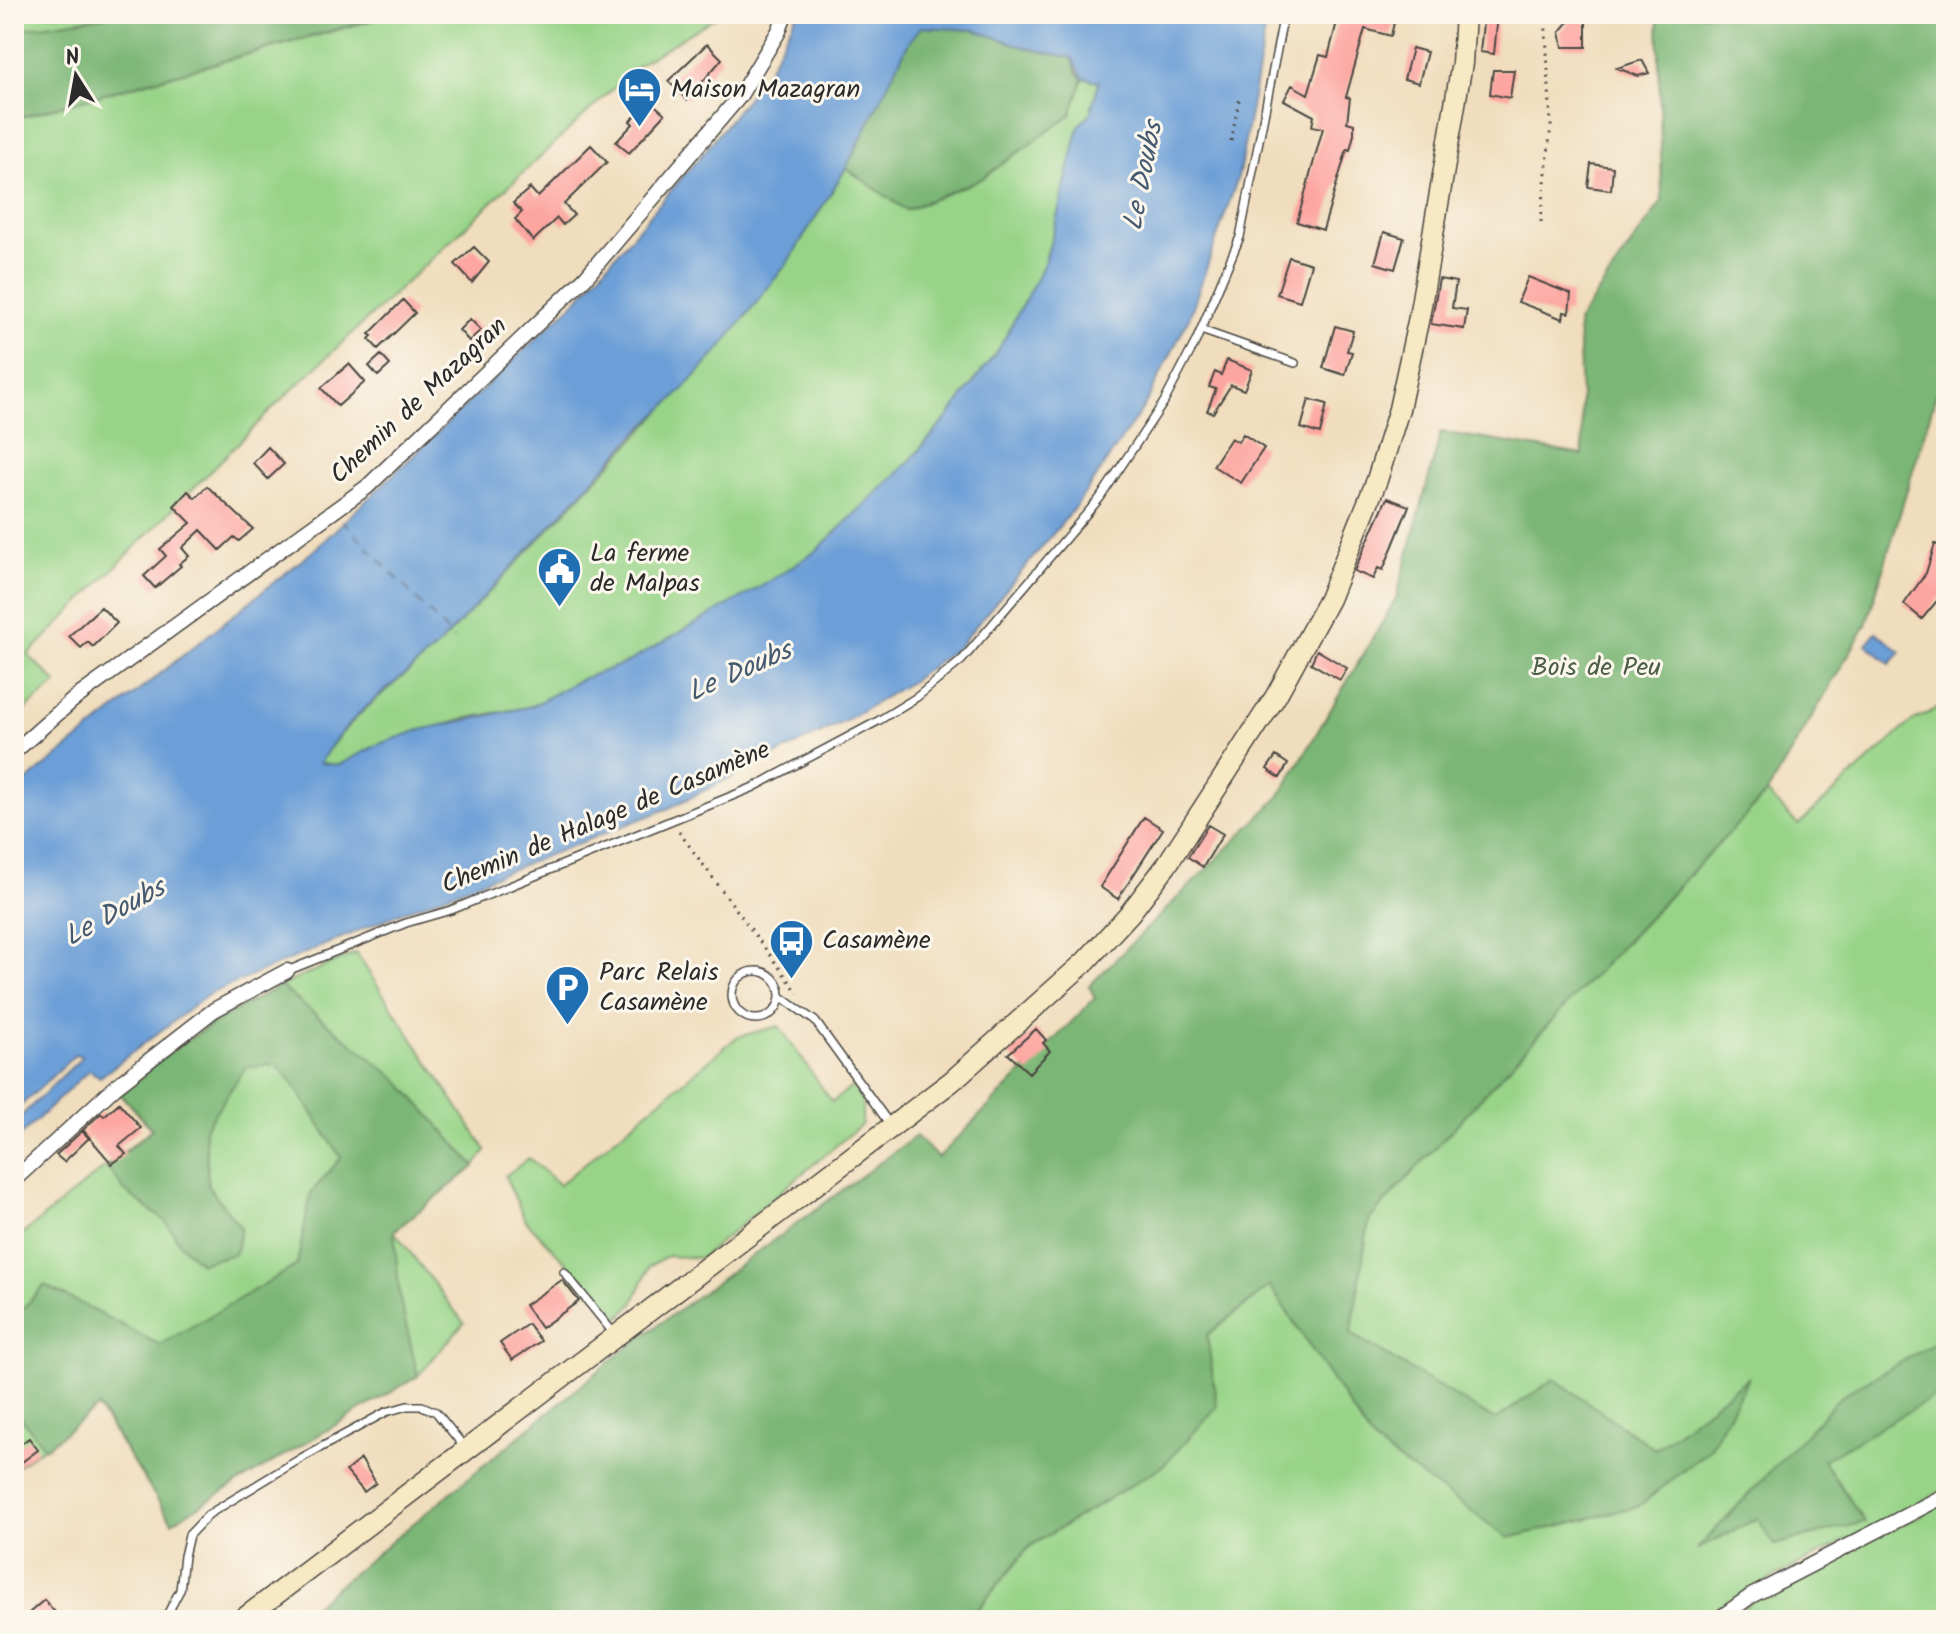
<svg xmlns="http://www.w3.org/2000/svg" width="1960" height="1634" viewBox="0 0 1960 1634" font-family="Kalam,sans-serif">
	<rect width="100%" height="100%" fill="#fbf7ec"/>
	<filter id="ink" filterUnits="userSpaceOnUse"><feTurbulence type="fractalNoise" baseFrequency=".0125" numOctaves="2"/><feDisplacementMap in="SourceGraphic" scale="16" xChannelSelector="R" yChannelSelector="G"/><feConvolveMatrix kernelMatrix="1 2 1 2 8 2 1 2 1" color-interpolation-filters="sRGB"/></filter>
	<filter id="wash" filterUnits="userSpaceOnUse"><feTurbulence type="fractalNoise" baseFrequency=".006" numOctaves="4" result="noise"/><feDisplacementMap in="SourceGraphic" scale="32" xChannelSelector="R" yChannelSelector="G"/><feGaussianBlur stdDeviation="1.8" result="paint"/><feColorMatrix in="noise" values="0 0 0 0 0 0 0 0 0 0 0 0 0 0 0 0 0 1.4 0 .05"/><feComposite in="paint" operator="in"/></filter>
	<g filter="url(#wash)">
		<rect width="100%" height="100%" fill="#f0ddbd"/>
		<!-- green -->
		<path fill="#98d488" stroke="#62805a" stroke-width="2" d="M14 14H121L14 30Z
			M380 14H721L638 65 280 401 28 655 57 683 14 719V119L370 21Z
			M1083 78 1100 81 1090 114 1079 126 1052 238 1043 266 1000 347 947 418 909 462 816 551 767 583 626 663 579 680 532 706 467 718 379 744 339 765 319 763C350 715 397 684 439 645L719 350 788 262 846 168 907 210 981 179 1071 115Z
			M1946 704V1489L1747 1591 1703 1620H969L1029 1547 1164 1465 1207 1335 1270 1286 1374 1443 1655 1450 1554 1379 1495 1421 1351 1334 1369 1219 1582 988 1767 793 1798 825 1911 722Z
			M356 953 486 1150 475 1166 394 1231 464 1323 418 1376 172 1522 97 1407 14 1469V1241L152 1129 120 1094 211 1023 280 986Z
			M779 1026 832 1102 853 1086 862 1102V1124L701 1258 667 1256 649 1267 633 1304 619 1318 525 1220 505 1176 529 1158 559 1185 737 1037Z
			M1946 1502V1620H1727L1754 1600Z"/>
		<!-- forest -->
		<path fill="#7ab674" stroke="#527050" stroke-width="2" d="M121 14H380L370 20 14 119V30Z
			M1658 14H1946V362L1866 625 1767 793 1582 988 1369 1220 1351 1334 1495 1420 1554 1379 1655 1449 1749 1377 1710 1449 1639 1506 1509 1538 1374 1443 1270 1286 1207 1335 1217 1407 1164 1465 1029 1547 969 1620H296L624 1350 916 1136 938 1158 1095 998 1089 986 1279 797 1396 599 1441 432 1583 455 1578 321 1662 201Z
			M921 27 975 30 1027 48 1073 58 1077 73 1083 78 1071 115 981 179 906 210 846 168 909 42Z
			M280 986 398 1080 475 1166 394 1231 400 1299 418 1376 172 1522 98 1407 45 1448 14 1409V1318L45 1285 160 1345 297 1265 311 1193 341 1158 292 1082 276 1064 246 1067 205 1128 208 1186 241 1228 235 1254 200 1263 180 1244 166 1222 125 1191 107 1167 152 1129 120 1094C167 1048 223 1017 280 986Z
			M1946 1337V1390L1823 1460 1865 1522 1774 1545 1758 1518 1697 1549 1842 1395Z"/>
		<!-- water -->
		<path fill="#6c9fd7" stroke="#4c6581" stroke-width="2" fill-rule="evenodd" d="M797 14H1268L1239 174 1189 318 1145 405 1074 509 959 646 912 681 845 721 669 808 400 913 209 994 100 1077 89 1070 14 1142V1123L82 1057 76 1054 14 1112V791L313 551 579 298 704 152 765 75ZM921 27 975 30 1027 48 1072 58 1083 78 1099 81 1090 114 1079 126 1052 238 1043 266 1000 347 947 418 909 462 816 551 767 583 626 663 579 680 532 706 420 730 379 744 339 765 320 763C347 714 398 683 439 645L638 432 681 392 719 350 788 262 846 168 909 42Z
			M1876 632 1901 652 1890 664 1866 644Z"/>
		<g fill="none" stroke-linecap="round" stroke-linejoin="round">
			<!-- ferry -->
			<path stroke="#455970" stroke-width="2" stroke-dasharray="10 8" stroke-linecap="butt" d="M342 520 454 639"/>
		</g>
		<g id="blocks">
			<!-- building -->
			<path fill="#fda6a1" d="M1339 14H1379L1395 18 1391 36 1365 29 1346 97 1350 98 1347 122 1354 124V134L1350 150 1347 149 1323 230 1297 222 1323 128 1312 126 1314 116 1284 100 1292 85 1308 94 1320 55 1328 57Z
				M1484 14H1498L1494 54 1480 52Z
				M1574 16H1586V47H1563L1560 32Z
				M707 44 722 59 687 100 668 81Z
				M1412 48 1427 52 1419 83 1404 79Z
				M1642 60 1649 73 1638 76 1617 68Z
				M1493 70H1514L1510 98 1490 94Z
				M651 102 665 114 629 153 616 142 633 124 630 121Z
				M591 145 607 162 564 204 574 215 563 225 557 218 533 241 515 219 522 212 513 203 530 188 538 197Z
				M1591 164 1613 167 1611 190 1588 187Z
				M1384 232 1404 238 1395 269 1375 263Z
				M474 247 489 262 472 283 455 264Z
				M1289 257 1311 264 1300 301 1277 294Z
				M1528 277 1571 294 1569 313 1564 312 1563 319 1518 302Z
				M1439 279 1456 282 1452 308 1467 310 1464 329 1431 324Z
				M403 300 415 313 378 349 369 339 372 336 369 334Z
				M470 319 481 330 469 341 459 330Z
				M1335 326 1353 331 1347 351 1352 352 1345 375 1323 368Z
				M381 355 390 365 378 376 369 366Z
				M1227 360 1252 370 1244 390 1231 385 1213 413 1207 411 1216 389 1209 387 1215 372 1221 375Z
				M349 364 365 382 338 406 321 388Z
				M1309 399 1327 404 1320 434 1301 428Z
				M1243 434 1264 448 1241 483 1213 466 1231 438 1238 442Z
				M268 447 284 464 268 479 253 463Z
				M207 486 253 529 239 541 234 537 220 550 201 530 182 548 189 556 179 564 181 566 155 588 144 576 166 556 160 549 191 523 174 506 188 491 195 498Z
				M1387 498 1409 506 1383 570 1378 568 1373 579 1354 571Z
				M1935 544 1946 548V590L1922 619 1904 604 1926 573Z
				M101 607 117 623 93 647 88 642 81 648 69 636Z
				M1317 650 1347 668 1340 680 1311 663Z
				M1276 756 1288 764 1280 778 1267 769Z
				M1144 817 1163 829 1118 899 1100 887Z
				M1208 825 1223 834 1203 867 1188 857Z
				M1036 1029 1046 1040 1043 1043 1050 1051 1029 1073 1008 1054Z
				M119 1103 141 1128 119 1146 126 1154 112 1164 83 1130 101 1113 104 1116Z
				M82 1131 89 1138 64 1162 56 1155Z
				M562 1280 579 1301 541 1328 525 1305Z
				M528 1324 541 1341 512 1360 500 1343Z
				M29 1438 38 1450 14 1468V1449Z
				M361 1459 376 1483 364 1492 346 1471Z
				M44 1600 62 1620H21Z"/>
		</g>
	</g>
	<g filter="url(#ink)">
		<use href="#blocks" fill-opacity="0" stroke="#494641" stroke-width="2"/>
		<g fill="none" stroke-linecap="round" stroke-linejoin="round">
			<defs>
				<path id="service" d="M1201 330 1295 363
					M287 971 406 923 451 910 754 787 878 721 917 697 962 660 1100 498 1164 402 1196 341 1240 237 1284 14
					M732 995a24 24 0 1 1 48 0a24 24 0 1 1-48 0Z
					M780 996 815 1021 891 1126
					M564 1272 615 1335
					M159 1620 168 1613 180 1590 184 1556 189 1535 209 1514 303 1457 386 1412 407 1406H422L436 1412 466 1449"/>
				<path id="minor" d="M14 752 73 700 367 487 585 278 739 97 779 31 785 14
					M14 1180 115 1087 214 1010 287 971
					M1717 1620 1751 1596 1946 1495"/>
				<path id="secondary" d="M242 1620 952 1081 1085 962 1130 913 1166 866 1276 696 1329 599 1377 480 1399 409 1419 317 1462 63 1465 14"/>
			</defs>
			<!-- service casing -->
			<use href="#service" stroke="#494641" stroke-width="10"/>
			<!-- minor casing -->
			<use href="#minor" stroke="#494641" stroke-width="17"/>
			<!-- secondary casing -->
			<use href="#secondary" stroke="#494641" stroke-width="23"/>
			<!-- path -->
			<path stroke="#494641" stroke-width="3" stroke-dasharray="2 6" stroke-linecap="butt" d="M1231 141 1239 100
				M1541 222 1551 125 1545 14
				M679 832 798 993"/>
			<!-- service -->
			<use href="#service" stroke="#fff" stroke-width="7"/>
			<!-- minor -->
			<use href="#minor" stroke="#fff" stroke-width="14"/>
			<!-- secondary -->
			<use href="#secondary" stroke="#f7e9c3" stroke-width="20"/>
		</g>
	</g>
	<!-- icons -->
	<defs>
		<symbol id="hotel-pin" viewBox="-11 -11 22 30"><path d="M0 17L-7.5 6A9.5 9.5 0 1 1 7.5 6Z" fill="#1f6fb2" stroke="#fbf7ec"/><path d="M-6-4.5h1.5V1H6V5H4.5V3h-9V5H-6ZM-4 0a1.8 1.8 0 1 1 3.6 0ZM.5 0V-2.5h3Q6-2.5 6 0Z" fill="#fff"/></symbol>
		<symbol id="civic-pin" viewBox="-11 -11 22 30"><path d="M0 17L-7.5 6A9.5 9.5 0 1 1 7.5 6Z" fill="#1f6fb2" stroke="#fbf7ec"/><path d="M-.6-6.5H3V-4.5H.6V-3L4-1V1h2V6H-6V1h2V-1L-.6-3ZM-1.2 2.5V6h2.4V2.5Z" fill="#fff"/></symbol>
		<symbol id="bus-pin" viewBox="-11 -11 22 30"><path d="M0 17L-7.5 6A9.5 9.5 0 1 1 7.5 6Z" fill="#1f6fb2" stroke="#fbf7ec"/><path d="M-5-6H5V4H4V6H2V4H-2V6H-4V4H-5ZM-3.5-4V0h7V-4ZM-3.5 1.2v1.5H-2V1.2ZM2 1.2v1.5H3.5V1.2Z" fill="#fff"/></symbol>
		<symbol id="parking-pin" viewBox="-11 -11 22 30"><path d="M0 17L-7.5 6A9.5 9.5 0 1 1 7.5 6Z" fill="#1f6fb2" stroke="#fbf7ec"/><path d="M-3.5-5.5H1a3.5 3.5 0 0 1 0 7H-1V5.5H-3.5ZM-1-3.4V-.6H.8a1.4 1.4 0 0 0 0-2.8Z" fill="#fff"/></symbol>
	</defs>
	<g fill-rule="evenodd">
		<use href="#hotel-pin" x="614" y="64" width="51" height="69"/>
		<use href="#civic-pin" x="534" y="544" width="51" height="69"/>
		<use href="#bus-pin" x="766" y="916" width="51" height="69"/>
		<use href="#parking-pin" x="542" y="962" width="51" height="69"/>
	</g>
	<g text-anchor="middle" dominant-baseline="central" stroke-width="6" stroke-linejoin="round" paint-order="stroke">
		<!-- poi labels -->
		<g font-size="26" fill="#2b2b2b" stroke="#fbf7ec" text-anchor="start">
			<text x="671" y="90">Maison Mazagran</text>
			<text x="590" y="554">La ferme<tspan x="590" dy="30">de Malpas</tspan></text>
			<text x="822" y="941">Casamène</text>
			<text x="599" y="973">Parc Relais<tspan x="599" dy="30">Casamène</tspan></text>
		</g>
		<!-- street labels -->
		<g font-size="26" fill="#2b2b2b" stroke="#fbf7ec">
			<text transform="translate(419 401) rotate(-43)">Chemin de Mazagran</text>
			<text transform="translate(606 818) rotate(-23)">Chemin de Halage de Casamène</text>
		</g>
		<!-- park labels -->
		<g font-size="26" fill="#4c5e47" stroke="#fbf7ec">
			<text x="1596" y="668">Bois de Peu</text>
		</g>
		<!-- water labels -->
		<g font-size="28" font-style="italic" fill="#455970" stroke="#fbf7ec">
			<text transform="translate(1144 176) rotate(-79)">Le Doubs</text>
			<text transform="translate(740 672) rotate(-24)">Le Doubs</text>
			<text transform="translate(115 913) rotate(-29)">Le Doubs</text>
		</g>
	</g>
	<!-- margin -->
	<rect width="1960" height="1634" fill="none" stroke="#fbf7ec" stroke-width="48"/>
	<!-- north arrow -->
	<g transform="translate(76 76) rotate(349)" stroke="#fbf7ec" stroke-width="6" paint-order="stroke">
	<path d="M0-6L14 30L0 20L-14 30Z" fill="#2b2b2b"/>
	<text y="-12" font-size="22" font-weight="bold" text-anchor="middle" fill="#2b2b2b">N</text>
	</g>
</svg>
